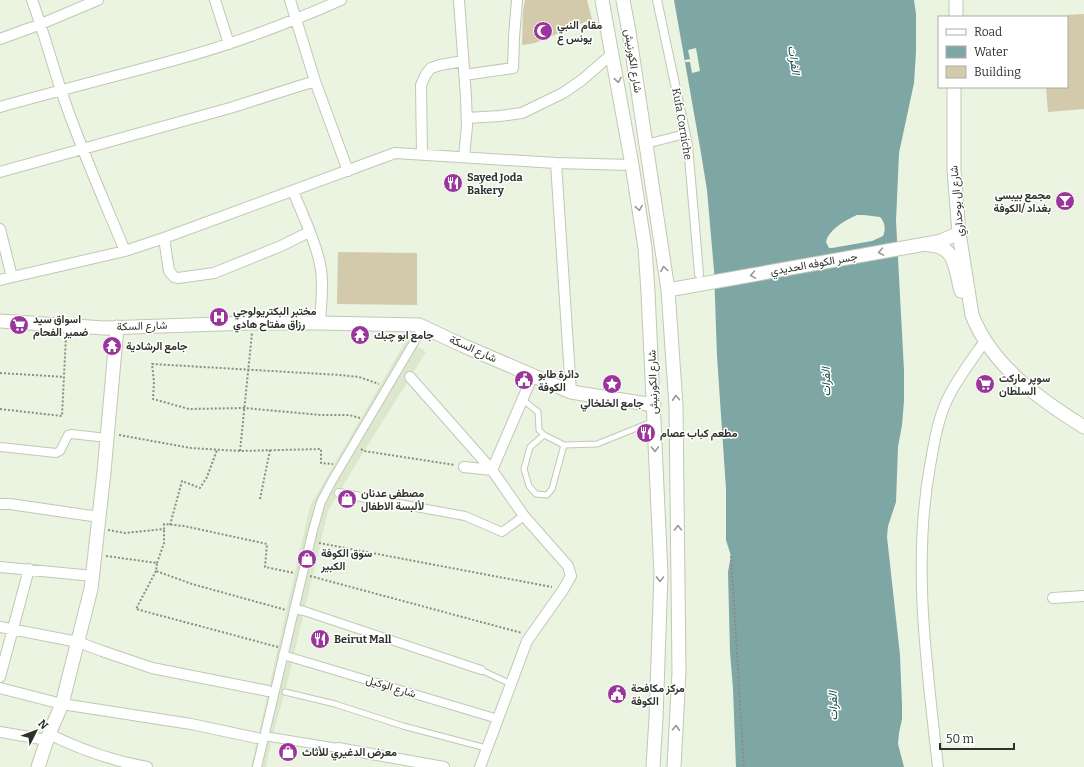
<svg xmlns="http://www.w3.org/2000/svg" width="1084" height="767" viewBox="0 0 1084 767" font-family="Bitter,Vazirmatn,serif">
	<rect width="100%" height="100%" fill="#ebf3e1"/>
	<!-- built -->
	<path fill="#dce8ce" d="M407 339 426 352 353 469 328 511 285 692 272 737 266 767H251L310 506Z"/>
	<!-- water -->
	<path fill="#7ea6a4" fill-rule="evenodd" d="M674 0H914L916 14V52L914 83 899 153 896 221 904 370V401L902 425 898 447 896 502 888 526 887 537 900 655 902 705V719L899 733 898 744 904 767H736L733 689 730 652 728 572 731 556 726 540V489L717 356 714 270 707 190 701 153ZM857 215H864L880 217C885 222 886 229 883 236L872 241 832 248H829L826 242C829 229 846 220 857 215Z"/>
	<!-- pier -->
	<path fill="#ebf3e1" d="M696 48 700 71 692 73 690 62H685V60L690 59 688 50Z"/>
	<!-- building -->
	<path fill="#d2caaa" d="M525 0H587L592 19 535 43 522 45 523 11Z
		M1084 14V109L1048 112 1046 87H1067V15Z
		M338 252 417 253V305L337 304Z"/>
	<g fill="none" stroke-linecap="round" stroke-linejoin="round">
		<defs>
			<path id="service" d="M522 399 538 412 539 430 544 435 564 445 597 444 654 421
				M544 435 530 447 524 469 529 486 536 494 547 495 552 489 564 445
				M481 670 511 684
				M285 692 335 704 403 726 486 748"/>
			<path id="pedestrian" d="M657 0 688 145 699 274
				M646 144 685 134
				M0 447 56 453 60 451 68 435 71 434 107 438
				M339 493 465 516 502 532 524 516
				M294 609 304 611 481 670
				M283 655 498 719
				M264 736 338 748
				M257 767 313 530 321 502 332 481 423 327"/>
			<path id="minor" d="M32 0C43 30 51 60 61 90 79 145 103 198 125 251
				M215 0 229 44
				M290 0 315 81 348 171
				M459 0 466 97 467 126 464 157
				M0 39 41 24 98 0
				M464 75 513 68 514 37 517 0
				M0 107C60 90 121 75 182 58 236 43 289 23 341 0
				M467 118 500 116 522 113 563 93 582 80 613 53
				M422 154 421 85 426 74 431 68 440 65 463 61
				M556 163 571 392
				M0 172 230 108 315 81
				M293 191C302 214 315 239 320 264 324 282 321 304 320 323
				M0 229 12 277
				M164 238 169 271 174 277 178 278 214 273 281 246 309 232
				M0 280 125 251 164 238 395 153 556 163 632 165
				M410 377 492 470 524 516 568 566 571 576 563 590 527 641 480 767
				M464 467 492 470 533 375
				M0 504H10L99 517
				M0 567 93 576
				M1053 598 1084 596
				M0 627 78 642 102 651 152 668 268 691
				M0 677 29 569
				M0 688 62 704 191 724 257 738
				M0 732 47 740
				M49 734C79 749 114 761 147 767
				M338 748 444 767
				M938 767C927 667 912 566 930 466 934 444 937 423 946 402 956 380 971 361 985 341"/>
			<path id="tertiary" d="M602 0 632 165 645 248 648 292 661 574 656 718 653 767
				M623 0 629 32 668 290 676 406 679 672 674 767
				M956 17V0
				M954 87V170L959 233 972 315C992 366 1039 399 1084 427
				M929 245C957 246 955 270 961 291
				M668 290 931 243 941 241 959 233
				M0 321 104 328 249 323H320L419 325 464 346 571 392 654 405
				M38 767 49 734 62 704 91 589 104 472 117 327"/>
		</defs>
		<!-- service casing -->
		<use href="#service" stroke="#c0c8b6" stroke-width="7"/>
		<!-- pedestrian casing -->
		<use href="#pedestrian" stroke="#c0c8b6" stroke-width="10"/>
		<!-- minor casing -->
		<use href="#minor" stroke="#c0c8b6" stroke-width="12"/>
		<!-- tertiary casing -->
		<use href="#tertiary" stroke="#c0c8b6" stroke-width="15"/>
		<!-- path -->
		<path stroke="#898e82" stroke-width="2" stroke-dasharray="2 2" stroke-linecap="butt" d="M0 373 64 377
			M0 409 62 416 66 336
			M360 418 349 415H321L244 408 189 409 153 399 154 382 152 364 340 375 359 377 379 384
			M119 435 191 448 240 451 321 449V463L333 464
			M361 449 364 451 455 465
			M240 451 252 333
			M260 499 270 450
			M170 525 182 481 200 488 207 477 217 450
			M108 530 125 533 164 529V524L184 526 267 544 265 567 294 573
			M319 543 552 587
			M106 556 157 563 156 571 192 584 286 610
			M731 556 744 767
			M157 563 164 543V529
			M156 571 136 609 278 647
			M310 576 522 633"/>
		<!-- service -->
		<use href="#service" stroke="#fff" stroke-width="5"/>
		<!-- pedestrian -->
		<use href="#pedestrian" stroke="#fff" stroke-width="8"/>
		<!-- minor -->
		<use href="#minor" stroke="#fff" stroke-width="10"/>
		<!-- tertiary -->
		<use href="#tertiary" stroke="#fff" stroke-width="13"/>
	</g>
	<!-- one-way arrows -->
	<defs><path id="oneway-chevron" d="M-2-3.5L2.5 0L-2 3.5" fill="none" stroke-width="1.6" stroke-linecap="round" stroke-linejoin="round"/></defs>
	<g stroke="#979895">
		<use href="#oneway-chevron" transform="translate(618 80) rotate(80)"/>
		<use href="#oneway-chevron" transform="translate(639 208) rotate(81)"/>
		<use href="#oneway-chevron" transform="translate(881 252) rotate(170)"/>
		<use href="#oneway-chevron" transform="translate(664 269) rotate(-98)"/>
		<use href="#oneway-chevron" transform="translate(753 275) rotate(170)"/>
		<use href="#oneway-chevron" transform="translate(676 398) rotate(-94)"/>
		<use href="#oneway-chevron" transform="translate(655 449) rotate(88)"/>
		<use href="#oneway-chevron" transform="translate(678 528) rotate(-91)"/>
		<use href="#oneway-chevron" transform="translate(660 579) rotate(91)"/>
		<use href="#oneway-chevron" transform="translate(676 728) rotate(-87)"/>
	</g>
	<!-- icons -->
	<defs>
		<symbol id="mosque-disc" viewBox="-11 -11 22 22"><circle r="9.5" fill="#9a369b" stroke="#fff"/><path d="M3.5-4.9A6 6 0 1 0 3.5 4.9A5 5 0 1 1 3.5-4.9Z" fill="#fff"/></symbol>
		<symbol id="restaurant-disc" viewBox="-11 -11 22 22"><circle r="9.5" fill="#9a369b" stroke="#fff"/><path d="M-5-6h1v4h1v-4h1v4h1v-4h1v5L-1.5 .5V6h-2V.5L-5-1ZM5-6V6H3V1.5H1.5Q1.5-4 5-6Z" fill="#fff"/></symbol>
		<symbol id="bar-disc" viewBox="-11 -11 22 22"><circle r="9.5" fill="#9a369b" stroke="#fff"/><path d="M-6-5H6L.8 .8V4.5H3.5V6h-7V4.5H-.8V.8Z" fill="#fff"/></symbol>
		<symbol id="hospital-disc" viewBox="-11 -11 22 22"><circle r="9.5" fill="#9a369b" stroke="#fff"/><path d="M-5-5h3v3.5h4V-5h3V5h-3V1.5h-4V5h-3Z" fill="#fff"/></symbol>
		<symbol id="supermarket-disc" viewBox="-11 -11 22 22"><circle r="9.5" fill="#9a369b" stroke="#fff"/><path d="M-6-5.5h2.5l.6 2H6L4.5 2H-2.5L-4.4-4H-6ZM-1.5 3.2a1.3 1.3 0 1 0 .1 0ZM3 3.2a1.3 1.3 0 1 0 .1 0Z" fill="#fff"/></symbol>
		<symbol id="temple-disc" viewBox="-11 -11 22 22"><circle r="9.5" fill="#9a369b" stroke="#fff"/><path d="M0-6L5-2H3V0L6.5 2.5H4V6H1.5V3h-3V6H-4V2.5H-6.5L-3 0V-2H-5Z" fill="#fff"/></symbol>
		<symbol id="civic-disc" viewBox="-11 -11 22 22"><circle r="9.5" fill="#9a369b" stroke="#fff"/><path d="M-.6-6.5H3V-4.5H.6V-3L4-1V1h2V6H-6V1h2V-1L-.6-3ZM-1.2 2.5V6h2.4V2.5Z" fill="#fff"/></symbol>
		<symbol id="sight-disc" viewBox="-11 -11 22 22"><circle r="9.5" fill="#9a369b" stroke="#fff"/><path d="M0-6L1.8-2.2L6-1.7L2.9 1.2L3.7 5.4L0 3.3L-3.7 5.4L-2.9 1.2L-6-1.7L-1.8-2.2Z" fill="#fff"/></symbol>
		<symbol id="shop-disc" viewBox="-11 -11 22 22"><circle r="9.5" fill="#9a369b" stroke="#fff"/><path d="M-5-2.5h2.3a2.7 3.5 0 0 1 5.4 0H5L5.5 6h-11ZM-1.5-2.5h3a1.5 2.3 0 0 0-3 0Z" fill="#fff"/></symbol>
	</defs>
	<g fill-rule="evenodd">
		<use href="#mosque-disc" x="532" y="20" width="22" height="22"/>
		<use href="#restaurant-disc" x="442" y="172" width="22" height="22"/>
		<use href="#bar-disc" x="1054" y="190" width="22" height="22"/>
		<use href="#hospital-disc" x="208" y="306" width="22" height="22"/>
		<use href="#supermarket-disc" x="8" y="314" width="22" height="22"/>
		<use href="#temple-disc" x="349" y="324" width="22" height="22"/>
		<use href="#temple-disc" x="101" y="335" width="22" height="22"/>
		<use href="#civic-disc" x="513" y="369" width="22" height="22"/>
		<use href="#sight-disc" x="601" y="373" width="22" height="22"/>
		<use href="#supermarket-disc" x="974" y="373" width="22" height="22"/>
		<use href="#restaurant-disc" x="635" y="422" width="22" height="22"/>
		<use href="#shop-disc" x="336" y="488" width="22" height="22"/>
		<use href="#shop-disc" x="296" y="548" width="22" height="22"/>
		<use href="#restaurant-disc" x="309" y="628" width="22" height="22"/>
		<use href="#civic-disc" x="606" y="683" width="22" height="22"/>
		<use href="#shop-disc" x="277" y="741" width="22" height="22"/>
	</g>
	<g text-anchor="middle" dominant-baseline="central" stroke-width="3" stroke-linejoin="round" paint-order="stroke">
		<!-- poi labels -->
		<g font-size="11" font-weight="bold" fill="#2f322b" stroke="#fff" text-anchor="start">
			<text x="557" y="25">مقام النبي<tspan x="557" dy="13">يونس ع</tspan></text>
			<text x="467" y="177">Sayed Joda<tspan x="467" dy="13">Bakery</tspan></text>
			<text x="1051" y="195" text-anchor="end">مجمع بيبسى<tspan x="1051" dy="13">بغداد /الكوفة</tspan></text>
			<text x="233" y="311">مختبر البكتريولوجي<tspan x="233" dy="13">رزاق مفتاح هادي</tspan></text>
			<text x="33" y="319">اسواق سيد<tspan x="33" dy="13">ضمير الفحام</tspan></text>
			<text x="374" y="335">جامع ابو چبك</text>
			<text x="126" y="346">جامع الرشادية</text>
			<text x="538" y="374">دائرة طابو<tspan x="538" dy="13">الكوفة</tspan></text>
			<text x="999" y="378">سوپر ماركت<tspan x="999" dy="13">السلطان</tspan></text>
			<text x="612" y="403" text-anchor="middle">جامع الخلخالي</text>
			<text x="660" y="433">مطعم كباب عصام</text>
			<text x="361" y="493">مصطفى عدنان<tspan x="361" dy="13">لألبسة الاطفال</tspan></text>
			<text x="321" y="553">سوق الكوفة<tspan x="321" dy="13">الكبير</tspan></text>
			<text x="334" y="639">Beirut Mall</text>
			<text x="631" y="688">مركز مكافحة<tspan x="631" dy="13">الكوفة</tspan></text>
			<text x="302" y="752">معرض الدغيري للأثاث</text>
		</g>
		<!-- street labels -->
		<g font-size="11" fill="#2f322b" stroke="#fff">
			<text transform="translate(633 61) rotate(81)">شارع الكورنيش</text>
			<text transform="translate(682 124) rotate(80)">Kufa Corniche</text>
			<text transform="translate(957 201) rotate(-95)">شارع ال بوحداري</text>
			<text transform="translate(814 264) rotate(-10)">جسر الکوفه الحديدي</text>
			<text transform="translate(142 326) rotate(-2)">شارع السكة</text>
			<text transform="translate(473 349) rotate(24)">شارع السكة</text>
			<text transform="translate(653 382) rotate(-92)">شارع الكورنيش</text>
			<text transform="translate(391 687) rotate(17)">شارع الوكيل</text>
		</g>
		<!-- water labels -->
		<g font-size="12" font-style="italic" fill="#16504e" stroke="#fff">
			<text transform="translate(794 60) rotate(82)">الفرات</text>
			<text transform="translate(826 382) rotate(-91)">الفرات</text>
			<text transform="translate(833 706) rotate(-91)">الفرات</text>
		</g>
	</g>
	<!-- legend -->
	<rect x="938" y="16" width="130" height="72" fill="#ffffff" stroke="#acadaa"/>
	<rect x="946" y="29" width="20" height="6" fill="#ffffff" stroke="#acadaa"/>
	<text x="974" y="36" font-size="12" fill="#2f322b">Road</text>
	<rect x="946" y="46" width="20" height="12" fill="#7ea6a4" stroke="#acadaa"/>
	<text x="974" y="56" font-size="12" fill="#2f322b">Water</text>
	<rect x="946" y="66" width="20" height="12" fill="#d2caaa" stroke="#acadaa"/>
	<text x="974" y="76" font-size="12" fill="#2f322b">Building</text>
	<!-- north arrow -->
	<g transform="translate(36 731) rotate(48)" stroke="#ffffff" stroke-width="3" paint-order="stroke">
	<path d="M0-3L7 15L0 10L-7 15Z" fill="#2f322b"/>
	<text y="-6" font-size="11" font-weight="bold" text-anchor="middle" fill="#2f322b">N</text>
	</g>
	<!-- scale -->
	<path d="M940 743v6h74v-6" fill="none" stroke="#2f322b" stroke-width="2"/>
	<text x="946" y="743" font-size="12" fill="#2f322b" stroke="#ffffff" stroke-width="3" paint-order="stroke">50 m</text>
</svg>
